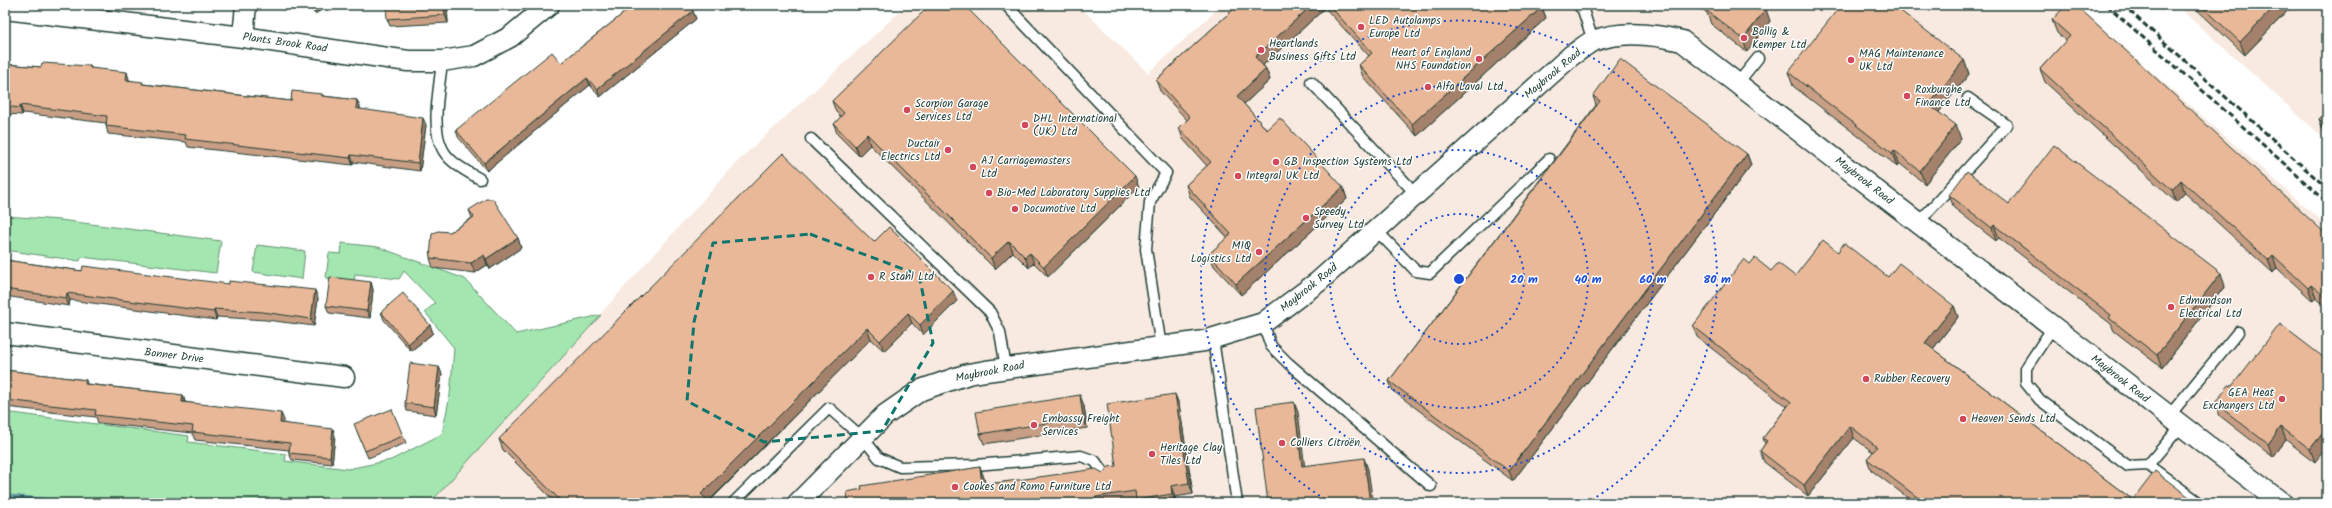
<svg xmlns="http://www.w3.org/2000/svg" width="2332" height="508" viewBox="0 0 2332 508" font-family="Kalam,sans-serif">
	<rect width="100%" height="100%" fill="#fff"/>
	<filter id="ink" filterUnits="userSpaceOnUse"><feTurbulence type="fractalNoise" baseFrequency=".025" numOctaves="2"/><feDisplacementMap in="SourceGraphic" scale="8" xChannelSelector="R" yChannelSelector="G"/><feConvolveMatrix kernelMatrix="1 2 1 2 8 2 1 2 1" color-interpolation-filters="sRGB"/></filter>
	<g filter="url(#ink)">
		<!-- built -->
		<path fill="#f8eae0" d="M907 5H1078L1148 73 1222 5H2076L2327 226V503H430L739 160Z
			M2176 5H2327V141Z"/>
		<!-- green -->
		<path fill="#a4e6b0" stroke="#629272" d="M5 216 60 220 221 241 216 273 81 257 80 261 5 250Z
			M342 243 378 247 465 279 516 334 601 315 430 503H5V412L189 436 188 442 286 454 285 461 348 469 391 460 442 434 450 395 454 348 425 312 435 303 404 271 399 279 355 274 354 282 326 278 329 253 341 254Z
			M257 245 305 251 302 279 253 272Z"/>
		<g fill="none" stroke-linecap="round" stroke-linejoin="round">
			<!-- stream -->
			<path stroke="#609ba2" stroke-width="6" d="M5 497 68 503"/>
			<defs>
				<path id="service" d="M1006 5 1166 173 1150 202 1146 249 1161 347
					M1578 5 1583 10 1593 41
					M442 61C440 86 430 128 443 150 450 163 468 172 480 179
					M1311 82 1416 194
					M1737 84 1758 58
					M811 139 990 312 1000 332 1006 368
					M1918 223 2007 125 1968 98
					M1376 230 1416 271 1430 273 1549 159
					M1263 323 1271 346 1288 363 1431 486
					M2053 327 2026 368V383L2040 400 2128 466 2148 465 2181 426
					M1213 339 1237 503
					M2169 416 2238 332
					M2148 465 2200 503
					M733 503 829 408 863 438 879 458 900 467 975 465 1081 456 1095 461 1106 477"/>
				<path id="minor" d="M5 9 243 37 408 61H442L474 56 510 37 549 5
					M243 37 246 5
					M5 333 344 377
					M798 503 885 415 921 390 968 374 986 371 1204 341 1263 323 1318 282 1572 55C1579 51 1586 44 1593 41 1621 30 1654 34 1682 41L2282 503"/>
			</defs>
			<!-- service casing -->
			<use href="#service" stroke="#1f3d34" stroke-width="13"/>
			<!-- minor casing -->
			<use href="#minor" stroke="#1f3d34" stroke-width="23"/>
			<!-- service -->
			<use href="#service" stroke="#fff" stroke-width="10"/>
			<!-- minor -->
			<use href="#minor" stroke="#fff" stroke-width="20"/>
			<!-- rail -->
			<path stroke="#1f3d34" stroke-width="3" stroke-dasharray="6 3" stroke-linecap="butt" d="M2107 5 2327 202
				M2123 5 2327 188"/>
		</g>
		<!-- wall -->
		<path fill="#c89e84" stroke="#1f3d34" d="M309 5H329L315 14Z
			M447 5 448 23 390 26 387 19Z
			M634 5H692L689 7 693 11 696 19 600 97 590 85 487 171 458 137 456 130 561 63Z
			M1238 5H1540L1542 7 1546 18 1417 136 1363 77 1359 65 1369 56 1325 8 1263 65 1266 69 1270 80 1244 104 1267 130 1343 187 1347 199 1241 295 1214 266 1209 254 1228 238 1190 197 1186 185 1207 166 1183 139 1179 128 1187 120 1160 91 1156 80Z
			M1697 5H1761L1770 21 1747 52 1711 24 1707 13Z
			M2192 5H2293L2245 55Z
			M2052 20 2327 235V307L2316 298 2313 301 2277 268 2273 273 2185 193 2176 202 2045 82 2040 69 2066 41 2057 33Z
			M1964 60 1969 74 1939 112 1961 139 1925 184 1899 163 1897 166 1793 86 1788 72Z
			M5 64 41 67 90 66 91 68 129 79V80L143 84 291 101 322 94 323 96 357 100 360 107V109L426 125 420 171 353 162V165L188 147 186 142 108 134 106 126V123L23 113 22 115 6 114V118H5Z
			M1593 96 1747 154 1751 165 1513 481 1393 391 1389 381 1596 105Z
			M832 101 1139 187 1048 277 1034 263 1029 268 1013 252 995 269 870 145 859 156 837 134 834 124 841 117 836 112Z
			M2327 112V135L2324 132 2319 119Z
			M1949 195 2009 204 2225 286 2162 368 2114 331 2111 324 1999 238 1996 241 1954 208Z
			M469 210 518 238 521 248 490 269 487 265 475 273 433 268 430 258 450 232 472 218Z
			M874 242 957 301 923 335 912 323 884 351 871 339 709 502 710 503H556L503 450 499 439Z
			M1838 252 1888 277 1954 306 1958 317 1933 349 2133 500 2197 503H1915L1871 470 1867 459 1873 452 1854 438 1808 496 1764 462 1760 451 1765 444 1763 438 1787 407 1697 337 1693 326 1750 264 1771 271 1795 276Z
			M5 260 82 271 318 298 314 326 266 320 217 317 216 320 70 300 69 306 5 296Z
			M371 282 373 290 370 318 329 313 326 306Z
			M381 312 430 325 433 333 411 351 384 320Z
			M2327 360 2315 462 2286 440 2273 457 2220 416 2215 403 2232 386Z
			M439 367 442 374 436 415 407 411 405 403Z
			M5 370 86 380 87 384 183 395 185 402 284 420 283 423 335 436 332 464 292 460 289 453V450L195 440 192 433 98 423 96 417 5 407Z
			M1179 404 1193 494 1175 497 1176 503H1137V502L1131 503H848L862 489 980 467 984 478 985 484 1103 473 1116 466Z
			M1084 406 1087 428 984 444 980 434Z
			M357 431 403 436 406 443 368 458Z"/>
		<!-- shaded-wall -->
		<path fill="#a3816b" stroke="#1f3d34" d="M315 5H329L315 14 313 7Z
			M444 5H447L448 23 445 15Z
			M1312 5H1324L1325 8 1259 69 1255 57Z
			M2276 5H2293L2245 55 2240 42Z
			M1542 7 1546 18 1417 136 1412 124Z
			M1766 9 1770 21 1747 52 1743 39Z
			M693 11 696 19 600 97 597 89Z
			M1964 60 1969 74 1934 118 1929 105Z
			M1266 69 1270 80 1241 107 1237 96Z
			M127 72 129 79V88L126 80Z
			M587 78 590 85 487 171 484 163Z
			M357 100 360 107 359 116 356 108Z
			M20 105 23 113 22 115 20 108Z
			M5 110 6 114V118L5 115Z
			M423 118 426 125 420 171 418 163Z
			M1956 125 1961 139 1925 184 1920 171Z
			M867 134 870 145 859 156 855 146Z
			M1894 150 1899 163 1897 166 1892 153Z
			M1747 154 1751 165 1513 481 1509 471Z
			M351 155 353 162V165L350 158Z
			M1135 176 1139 187 1048 277 1044 267Z
			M2181 180 2185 193 2176 202 2172 190Z
			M1343 187 1347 199 1241 295 1236 284Z
			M1994 225 1999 238 1996 241 1992 228Z
			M518 238 521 248 490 269 486 259Z
			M1009 241 1013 252 995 269 991 258Z
			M1030 253 1034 263 1029 268 1025 257Z
			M484 255 487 265 475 273 471 263Z
			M2273 255 2277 268 2273 273 2268 260Z
			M2221 273 2225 286 2162 368 2157 355Z
			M371 282 373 290 370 318 367 311Z
			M2311 285 2316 298 2313 301 2308 288Z
			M315 290 318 298 314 326 311 319Z
			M953 291 957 301 923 335 920 325Z
			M67 293 70 300 69 306 66 298Z
			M1954 306 1958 317 1929 354 1925 343Z
			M214 309 217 317 216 320 214 312Z
			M908 313 912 323 884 351 880 341Z
			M430 325 433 333 411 351 408 344Z
			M867 328 871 339 707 503 701 494Z
			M439 367 442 374 436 415 434 407Z
			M1175 394 1179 404 1193 494 1189 483Z
			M183 395 185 402H182Z
			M1080 395 1084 406 1087 428 1083 417Z
			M1294 402 1298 412 1306 477 1302 466Z
			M281 413 284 420 283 431 280 423Z
			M1850 426 1854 438 1808 496 1804 485Z
			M2281 427 2286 440 2273 457 2268 444Z
			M2327 428V447L2315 462 2310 449Z
			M333 429 335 436 332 464 330 457Z
			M1364 458 1368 469 1373 503H1370Z
			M980 467 984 478 986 495 982 485Z
			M1171 486 1175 497 1176 503 1172 494Z"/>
		<!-- building -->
		<path fill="#e9b899" stroke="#1f3d34" d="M386 5H444L445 15 387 19Z
			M634 5H688L693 11 597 89 587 78 484 163 456 130 552 52 561 63Z
			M930 5H964L1135 176 1044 267 1030 253 1025 257 1009 241 991 258 867 134 855 146 834 124 844 113 832 101Z
			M1238 5H1312L1255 57 1266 69 1237 96 1267 130 1280 118 1343 187 1236 284 1209 254 1231 234 1186 185 1211 162 1179 128 1190 117 1156 80Z
			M1329 5H1540L1542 7 1412 124 1359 65 1372 53Z
			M1709 5H1761L1766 9 1743 39 1707 11 1711 6Z
			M1841 5H1893L1964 60 1929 105 1956 125 1920 171 1894 150 1892 153 1788 72Z
			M2066 5H2076L2327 235V298L2311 285 2308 288 2273 255 2268 260 2181 180 2172 190 2040 69 2070 36 2052 20Z
			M2201 5H2276L2240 42Z
			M1620 59 1747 154 1509 471 1389 381 1600 101 1593 96Z
			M42 63 90 66V68L127 72 126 80 143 82 142 84 291 101 292 91 322 94V96L357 100 356 108 360 109 423 118 418 163 351 155 350 158 185 139 186 135 106 126 107 116 20 105V108L5 106V64L41 67Z
			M2327 112V127L2319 119Z
			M2054 145 2221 273 2157 355 2109 318 2111 315 1994 225 1992 228 1949 195 1967 171 2009 204Z
			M783 153 874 242 889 227 953 291 920 325 908 313 880 341 867 328 701 494 710 503H563L499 439Z
			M486 199H493L518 238 486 259 484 255 471 263 430 258 432 234 438 231 450 232 474 217 469 210Z
			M1823 240 1838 252 1844 243 1888 277 1899 263 1954 306 1925 343 2133 500 2155 471 2197 503H1925L1867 459 1877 447 1850 426 1804 485 1760 451 1767 441 1763 438 1791 402 1693 326 1744 259 1750 264 1755 258 1771 271 1778 263 1795 276Z
			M5 260 82 271 83 266 229 284V281L315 290 311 319 263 312 214 309V312L67 293 66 298 5 289Z
			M330 277 371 282 367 311 326 306Z
			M403 293 430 325 408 344 381 312Z
			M2280 324 2327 360V428L2310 449 2281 427 2268 444 2215 403 2229 385 2232 386Z
			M410 363 439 367 434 407 405 403Z
			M5 370 86 380 85 384 183 395 182 402 281 413 280 423 333 429 330 457 289 453 290 443 192 432 193 426 95 415 96 410 5 400Z
			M1175 394 1189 483 1171 486 1172 494 1136 500 1135 491 1096 497 1097 503H848L847 492 862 489 861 486 980 467 982 485 1096 469 1103 473 1108 467 1116 466 1107 404Z
			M1080 395 1083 417 980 434 976 412Z
			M1294 402 1302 466 1364 458 1370 503H1268L1256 407Z
			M392 409 403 436 365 451 354 424Z"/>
	</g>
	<!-- marked area -->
	<path fill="none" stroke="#0f766e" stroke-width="3" stroke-dasharray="8 5" stroke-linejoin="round" d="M810 234 919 275 933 343 882 431 764 442 687 401 694 322 713 243Z"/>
	<!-- distance rings -->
	<g fill="none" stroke="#1d4ed8" stroke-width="2" stroke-dasharray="2 4">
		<circle cx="1459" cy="279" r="65"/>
		<circle cx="1459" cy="279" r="129"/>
		<circle cx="1459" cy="279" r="194"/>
		<path d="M1330 502A258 258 0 1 1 1588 502"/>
	</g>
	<!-- markers -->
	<g fill="#d1495b" stroke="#fff" stroke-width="1.5">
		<circle cx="1361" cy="27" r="4"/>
		<circle cx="1744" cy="38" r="4"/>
		<circle cx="1261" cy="50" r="4"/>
		<circle cx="1479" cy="59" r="4"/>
		<circle cx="1851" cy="60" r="4"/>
		<circle cx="1428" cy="87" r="4"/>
		<circle cx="1907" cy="96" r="4"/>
		<circle cx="907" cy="110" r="4"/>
		<circle cx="1025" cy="125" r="4"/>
		<circle cx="948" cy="150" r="4"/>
		<circle cx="1276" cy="162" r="4"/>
		<circle cx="973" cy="167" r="4"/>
		<circle cx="1238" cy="176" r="4"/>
		<circle cx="989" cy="193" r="4"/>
		<circle cx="1015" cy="209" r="4"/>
		<circle cx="1306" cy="218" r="4"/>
		<circle cx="1259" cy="252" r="4"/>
		<circle cx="871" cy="277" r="4"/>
		<circle cx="2171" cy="307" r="4"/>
		<circle cx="1866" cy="379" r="4"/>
		<circle cx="2282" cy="399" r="4"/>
		<circle cx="1963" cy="419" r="4"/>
		<circle cx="1034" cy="425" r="4"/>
		<circle cx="1282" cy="443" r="4"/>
		<circle cx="1152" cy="454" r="4"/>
		<circle cx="955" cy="487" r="4"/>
	</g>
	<g text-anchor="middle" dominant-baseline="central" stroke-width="3" stroke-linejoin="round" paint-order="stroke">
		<!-- poi labels -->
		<g font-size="11" fill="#1f3d34" stroke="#fff" text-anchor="start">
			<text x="1369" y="21">LED Autolamps<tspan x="1369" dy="13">Europe Ltd</tspan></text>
			<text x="1752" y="32">Bollig &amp;<tspan x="1752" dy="13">Kemper Ltd</tspan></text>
			<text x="1269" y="44">Heartlands<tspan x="1269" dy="13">Business Gifts Ltd</tspan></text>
			<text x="1471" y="53" text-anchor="end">Heart of England<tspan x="1471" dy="13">NHS Foundation</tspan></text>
			<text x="1859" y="54">MAG Maintenance<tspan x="1859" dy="13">UK Ltd</tspan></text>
			<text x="1436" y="87">Alfa Laval Ltd</text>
			<text x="1915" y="90">Roxburghe<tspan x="1915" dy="13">Finance Ltd</tspan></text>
			<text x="915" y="104">Scorpion Garage<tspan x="915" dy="13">Services Ltd</tspan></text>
			<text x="1033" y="119">DHL International<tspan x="1033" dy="13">(UK) Ltd</tspan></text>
			<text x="940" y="144" text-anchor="end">Ductair<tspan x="940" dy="13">Electrics Ltd</tspan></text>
			<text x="981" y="161">AJ Carriagemasters<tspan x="981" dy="13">Ltd</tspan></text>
			<text x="1284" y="162">GB Inspection Systems Ltd</text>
			<text x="1246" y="176">Integral UK Ltd</text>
			<text x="997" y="193">Bio-Med Laboratory Supplies Ltd</text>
			<text x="1023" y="209">Documotive Ltd</text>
			<text x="1314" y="212">Speedy<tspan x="1314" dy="13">Survey Ltd</tspan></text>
			<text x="1251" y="246" text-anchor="end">MIQ<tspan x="1251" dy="13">Logistics Ltd</tspan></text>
			<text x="879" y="277">R Stahl Ltd</text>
			<text x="2179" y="301">Edmundson<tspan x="2179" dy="13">Electrical Ltd</tspan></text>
			<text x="1874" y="379">Rubber Recovery</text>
			<text x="2274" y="393" text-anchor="end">GEA Heat<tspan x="2274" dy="13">Exchangers Ltd</tspan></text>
			<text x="1042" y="419">Embassy Freight<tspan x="1042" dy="13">Services</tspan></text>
			<text x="1971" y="419">Heaven Sends Ltd</text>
			<text x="1290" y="443">Colliers Citroën</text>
			<text x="1160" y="448">Heritage Clay<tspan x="1160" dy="13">Tiles Ltd</tspan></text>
			<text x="963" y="487">Cookes and Romo Furniture Ltd</text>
		</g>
		<!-- street labels -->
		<g font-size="11" fill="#1f3d34" stroke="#fff">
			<text transform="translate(285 43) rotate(8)">Plants Brook Road</text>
			<text transform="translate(1553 74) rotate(-40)">Maybrook Road</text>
			<text transform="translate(1864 181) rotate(38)">Maybrook Road</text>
			<text transform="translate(1309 288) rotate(-39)">Maybrook Road</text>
			<text transform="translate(174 356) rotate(7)">Bonner Drive</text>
			<text transform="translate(990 372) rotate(-11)">Maybrook Road</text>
			<text transform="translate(2120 379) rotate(38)">Maybrook Road</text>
		</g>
	</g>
	<circle cx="1459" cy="279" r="6" fill="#1d4ed8" stroke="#fff" stroke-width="2"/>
	<g font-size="12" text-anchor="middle" font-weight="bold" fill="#1d4ed8" stroke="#fff" stroke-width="3" stroke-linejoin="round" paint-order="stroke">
		<text x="1524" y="283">20 m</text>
		<text x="1588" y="283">40 m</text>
		<text x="1653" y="283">60 m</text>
		<text x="1717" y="283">80 m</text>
	</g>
	<!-- margin -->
	<rect width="2332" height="508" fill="none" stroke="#fff" stroke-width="20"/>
	<rect x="10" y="10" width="2312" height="488" fill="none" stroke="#1f3d34" stroke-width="1.5" filter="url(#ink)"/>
</svg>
